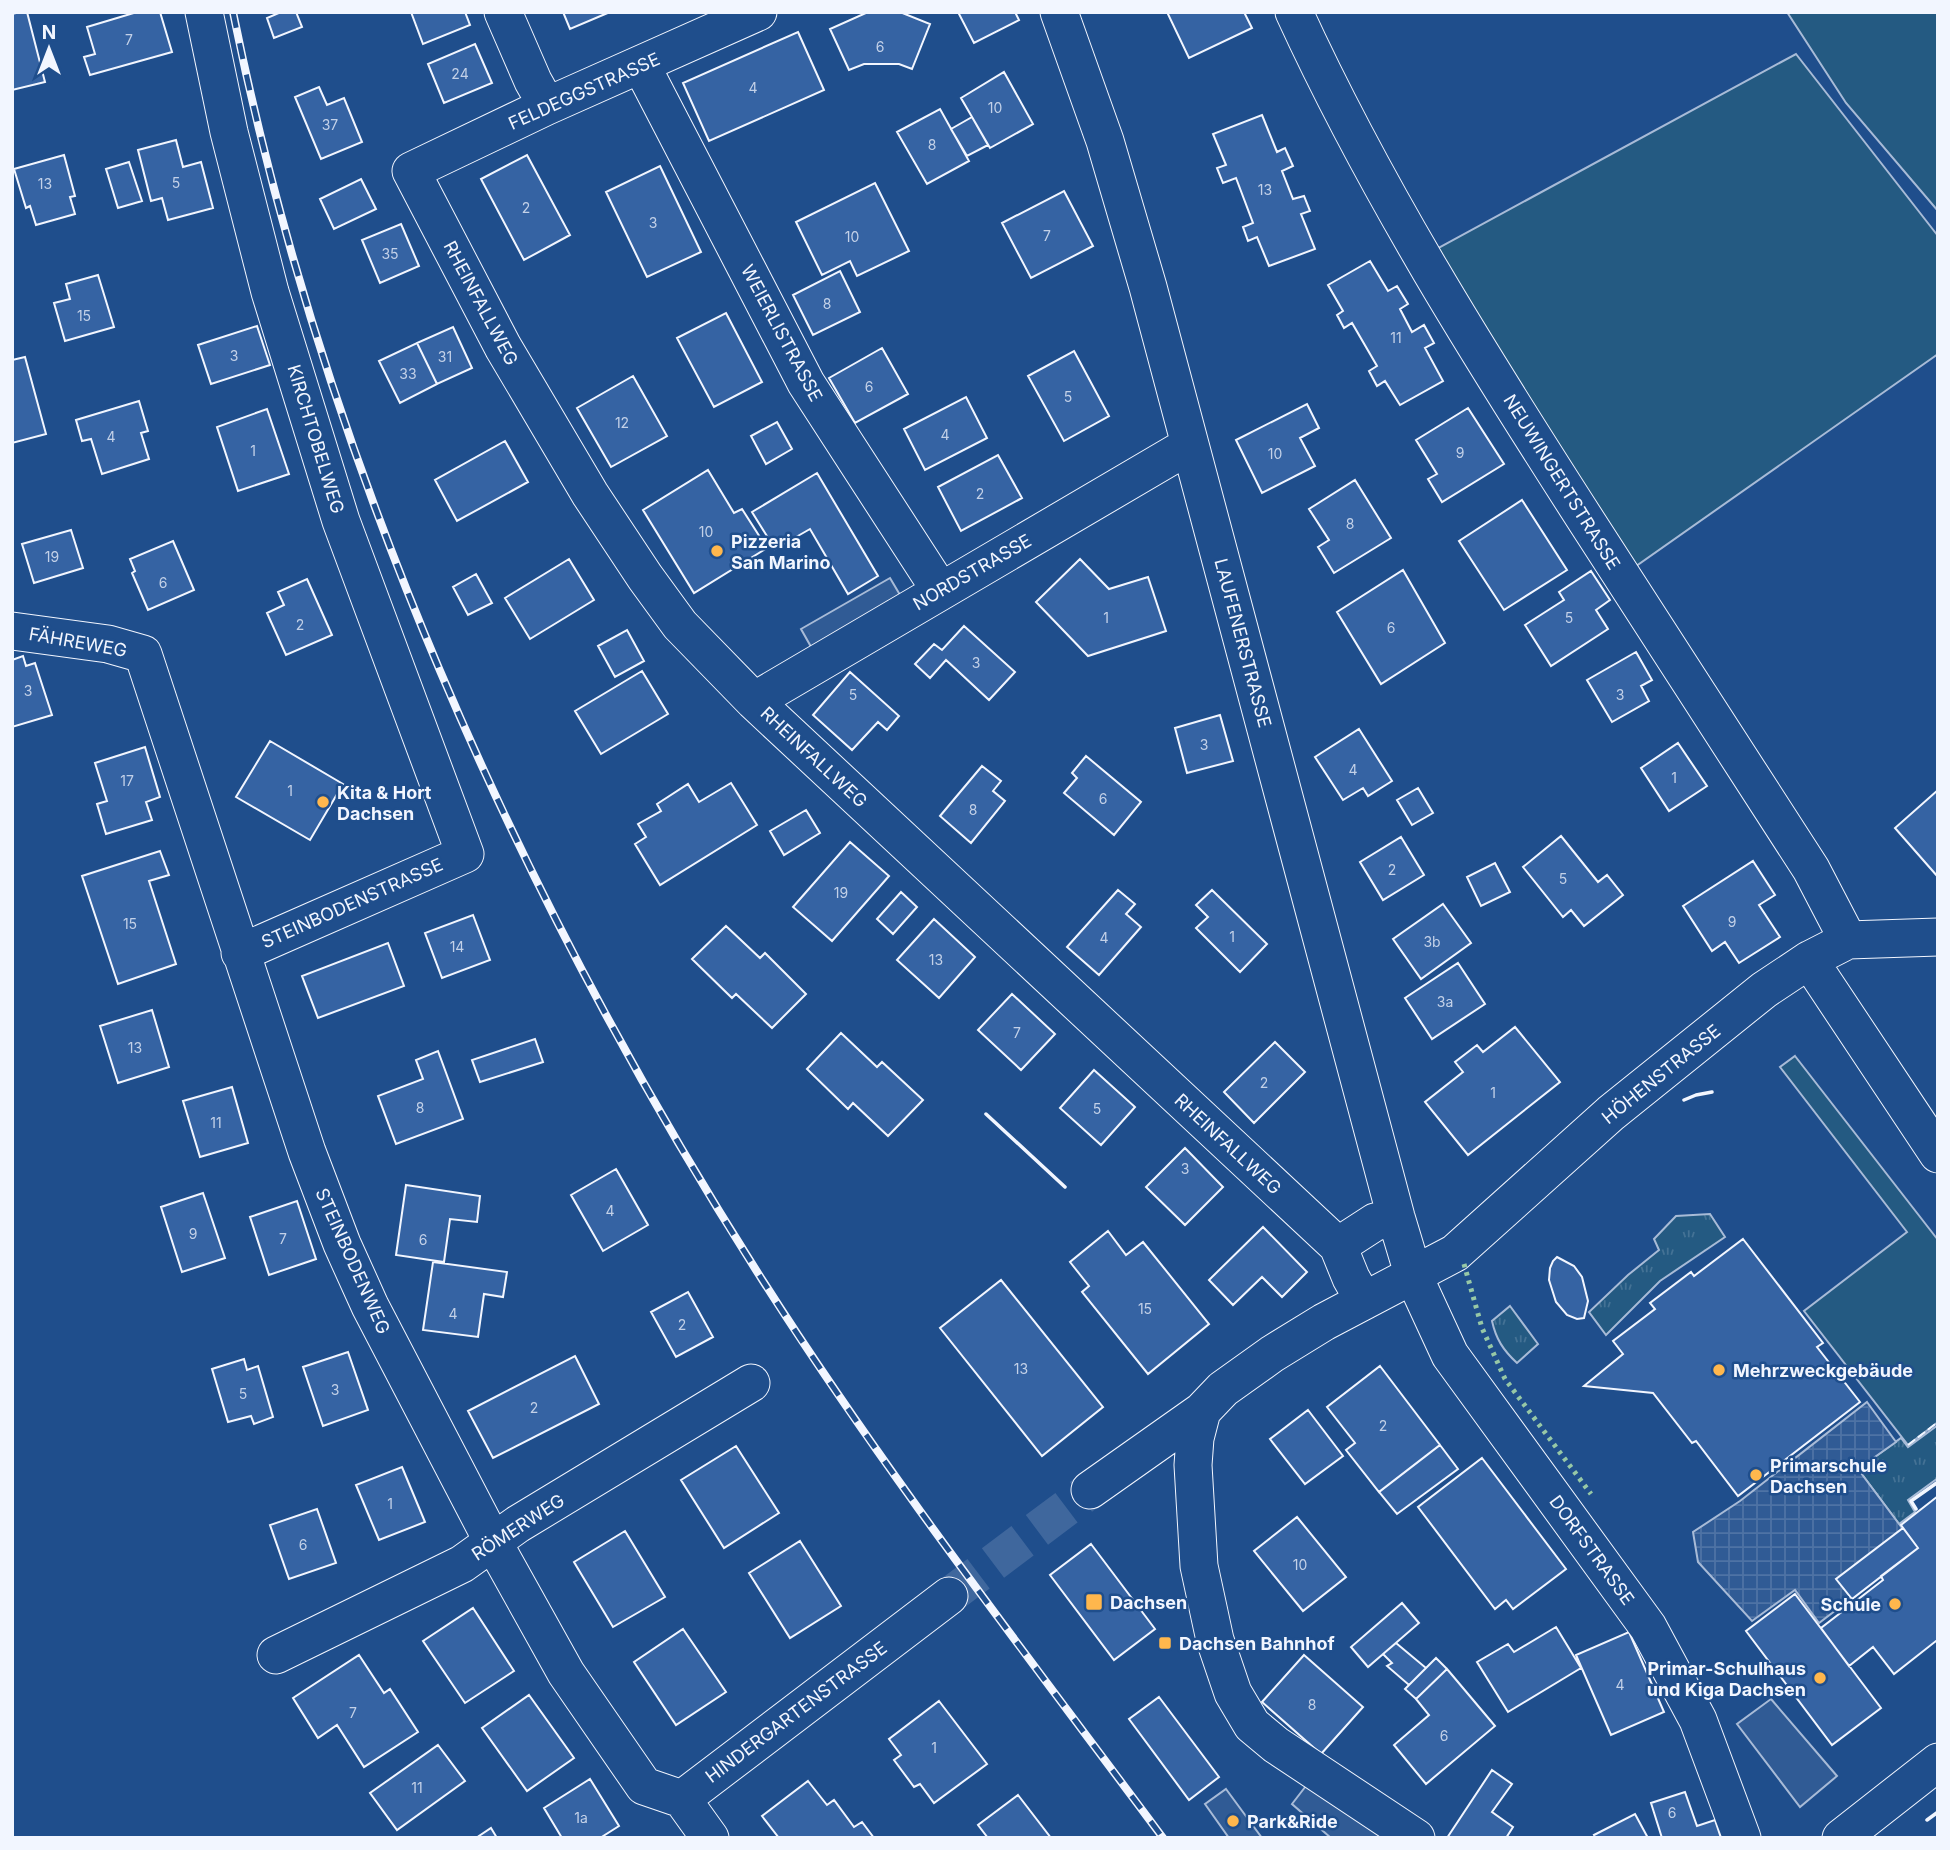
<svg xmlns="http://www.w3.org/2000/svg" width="1950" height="1850" viewBox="0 0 1950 1850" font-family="Inter,sans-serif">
	<defs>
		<pattern id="park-tufts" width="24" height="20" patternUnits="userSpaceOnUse" patternTransform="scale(1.75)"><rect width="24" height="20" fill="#245a82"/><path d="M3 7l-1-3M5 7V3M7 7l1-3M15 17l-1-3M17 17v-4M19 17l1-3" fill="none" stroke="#447295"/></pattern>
		<pattern id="plaza-grid" width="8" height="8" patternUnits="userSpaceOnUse" patternTransform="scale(1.75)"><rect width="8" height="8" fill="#305b95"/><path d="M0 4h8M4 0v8" fill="none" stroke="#4e73a5"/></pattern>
	</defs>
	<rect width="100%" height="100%" fill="#1f4e8c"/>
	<!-- grass -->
	<path fill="#245a82" stroke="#a8bbd7" stroke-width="2" d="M1787 12H1938V211L1846 103Z
		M1796 54 1938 236V354L1629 571 1429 253Z
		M1795 1056 1938 1240V1422L1908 1445 1804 1311 1907 1232 1780 1067Z"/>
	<!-- park -->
	<path fill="url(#park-tufts)" stroke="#a8bbd7" stroke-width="2" d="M1710 1214 1725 1237 1660 1281 1606 1335 1589 1312 1628 1275 1659 1250 1654 1239 1676 1216Z
		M1510 1306 1538 1344 1517 1363C1503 1350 1496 1339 1492 1321Z
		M1938 1425V1478L1908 1500 1915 1512 1899 1524 1858 1469 1901 1438 1908 1447Z"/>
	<!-- parking -->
	<path fill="#305b95" stroke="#a8bbd7" stroke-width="2" d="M890 578 903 600 814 652 801 629Z
		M1771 1699 1837 1776 1800 1807 1737 1724Z
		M1309 1782 1385 1832 1381 1838H1331L1292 1804Z
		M1226 1789 1262 1838H1229L1205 1804Z"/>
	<!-- plaza -->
	<path fill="url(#plaza-grid)" stroke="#a8bbd7" stroke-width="2" d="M1867 1402 1896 1442 1858 1469 1917 1548 1819 1623 1795 1590 1752 1621 1698 1562 1693 1532 1740 1501Z"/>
	<!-- building -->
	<path fill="#3563a3" stroke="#f2f6ff" stroke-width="2" d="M20 12H27L45 82 12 90V14Z
		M137 12H160L172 52 90 75 84 57 95 54 87 27Z
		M281 12H296L302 27 274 38 267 18Z
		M411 12H465L470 25 423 44Z
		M563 12H610L570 29Z
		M868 12H900L930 24 912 69 899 64H864L849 70 830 29Z
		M958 12H1015L1019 20 974 43Z
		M1167 12H1244L1252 28 1189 58Z
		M798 32 824 90 709 141 683 83Z
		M475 44 492 83 444 103 428 64Z
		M1004 72 1033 124 990 148 961 98Z
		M319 87 327 105 344 98 362 142 321 159 295 97Z
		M940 109 969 161 927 184 897 132Z
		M1262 115 1277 152 1285 148 1293 166 1282 171 1293 199 1304 196 1310 211 1301 214 1315 249 1269 266 1257 237 1248 241 1243 227 1253 223 1236 178 1223 183 1217 168 1226 165 1213 134Z
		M972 117 988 145 967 156 951 129Z
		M176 140 183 167 201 162 213 208 168 220 162 198 151 201 138 150Z
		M64 155 75 196 70 197 75 214 36 225 30 206 26 208 14 169Z
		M527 155 570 235 524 260 481 179Z
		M129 162 142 201 118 208 106 169Z
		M660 166 701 252 647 277 606 192Z
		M361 179 376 209 334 229 320 199Z
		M875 183 909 251 857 276 850 261 822 275 796 222Z
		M1064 191 1093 246 1031 278 1002 223Z
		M401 224 419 266 380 283 362 240Z
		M1370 261 1388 291 1397 286 1408 304 1400 309 1412 332 1424 325 1434 343 1425 348 1443 381 1400 405 1385 381 1377 386 1369 371 1377 366 1352 323 1344 328 1337 315 1343 311 1328 285Z
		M840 271 860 312 813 335 793 295Z
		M98 275 114 327 65 341 54 303 70 299 66 284Z
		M726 313 762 382 714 407 677 338Z
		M257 326 270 365 211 384 198 345Z
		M453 327 472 368 437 384 417 343Z
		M417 343 437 384 400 403 379 361Z
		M882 348 908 394 855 423 829 378Z
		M1074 351 1109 416 1064 441 1028 376Z
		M25 357 46 434 12 443V360Z
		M633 376 667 436 611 467 577 408Z
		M966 397 987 438 925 470 904 429Z
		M139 401 148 431 141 433 149 459 102 474 91 439 82 441 76 420Z
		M1307 404 1319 428 1300 438 1315 466 1262 493 1236 440Z
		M1468 408 1504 464 1442 502 1428 479 1437 474 1416 440Z
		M267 409 289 474 238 491 217 427Z
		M777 422 792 449 766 464 751 436Z
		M505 441 528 482 457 521 435 480Z
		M998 455 1022 498 961 531 938 487Z
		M708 470 734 513 742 509 767 548 694 593 643 510Z
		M817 473 878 576 848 594 810 529 775 549 752 512Z
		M1355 480 1391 538 1334 573 1318 547 1329 540 1309 509Z
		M1522 500 1567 570 1504 610 1459 541Z
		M71 530 83 568 34 583 22 544Z
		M173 541 194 590 148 610 132 573 135 571 130 559Z
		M569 559 594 600 530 639 505 598Z
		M1080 559 1109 589 1148 577 1166 631 1088 656 1036 602Z
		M1403 570 1445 643 1381 684 1337 612Z
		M1591 571 1610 600 1596 610 1608 629 1551 666 1525 625 1564 600 1559 592Z
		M476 574 492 603 468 615 453 587Z
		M307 579 332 635 286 655 267 613 284 605 278 592Z
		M964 626 1015 672 989 700 946 660 930 678 915 664 934 644 942 650Z
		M627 630 644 661 615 677 598 646Z
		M1636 652 1652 680 1641 686 1649 701 1612 722 1587 680Z
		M23 656 26 666 35 663 52 715 12 727V660Z
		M642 671 668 714 601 754 575 711Z
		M850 672 899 716 887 730 878 722 852 750 813 715Z
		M1220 715 1233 761 1187 773 1175 728Z
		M1359 729 1392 781 1368 796 1363 788 1343 800 1315 757Z
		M270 741 343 784 310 840 236 797Z
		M1678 743 1707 786 1669 811 1641 768Z
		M145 747 160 797 146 802 152 820 106 834 97 804 107 801 95 763Z
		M1086 756 1141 802 1114 835 1064 793 1077 778 1072 773Z
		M982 766 1001 781 993 791 1005 801 971 843 940 816Z
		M731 783 757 825 660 885 635 844 646 837 638 824 661 811 657 804 688 784 699 802Z
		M1418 788 1433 813 1412 825 1397 800Z
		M1938 790V877L1895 828Z
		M806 810 820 833 784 855 770 831Z
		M1561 836 1598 882 1607 875 1623 895 1584 926 1571 910 1563 917 1523 867Z
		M1401 837 1424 875 1383 900 1360 862Z
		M850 842 889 876 832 941 793 907Z
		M160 851 169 875 149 881 176 964 118 984 82 876Z
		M1753 861 1775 895 1759 905 1780 937 1739 963 1725 942 1712 951 1683 906Z
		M1495 863 1510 892 1481 906 1467 877Z
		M1118 890 1135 904 1126 914 1141 927 1099 975 1067 947Z
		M1212 890 1267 944 1240 972 1196 928 1208 917 1196 905Z
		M901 892 917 907 893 934 877 919Z
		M1443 904 1471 943 1421 979 1393 939Z
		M473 915 490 960 442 978 425 933Z
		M934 919 975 957 939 998 897 960Z
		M726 926 760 958 765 953 806 994 772 1028 736 994 732 998 692 959Z
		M388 943 404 986 318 1018 302 976Z
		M1458 963 1485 1004 1432 1039 1405 998Z
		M1012 994 1055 1034 1021 1070 978 1030Z
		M152 1010 169 1067 118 1083 100 1026Z
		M1515 1027 1560 1082 1468 1155 1425 1102 1463 1072 1455 1062 1477 1045 1483 1052Z
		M841 1033 877 1067 882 1062 923 1100 888 1136 853 1103 848 1109 807 1069Z
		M535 1039 543 1062 480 1082 472 1060Z
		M1275 1042 1305 1072 1254 1123 1224 1092Z
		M438 1051 463 1119 396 1144 378 1096 423 1079 416 1060Z
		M1094 1070 1135 1107 1101 1145 1060 1108Z
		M232 1087 248 1143 200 1157 183 1101Z
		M1185 1148 1223 1187 1185 1225 1146 1187Z
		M616 1169 648 1225 603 1251 571 1195Z
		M406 1185 480 1196 477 1222 450 1219 444 1262 396 1255Z
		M203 1193 225 1258 182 1272 161 1207Z
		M297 1201 316 1259 269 1275 250 1217Z
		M1263 1227 1307 1272 1282 1297 1262 1277 1233 1305 1209 1280Z
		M1108 1231 1126 1255 1143 1242 1209 1324 1148 1374 1082 1292 1089 1286 1070 1262Z
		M1743 1239 1823 1343 1817 1347 1860 1402 1738 1496 1696 1441 1692 1443 1653 1393 1584 1386 1623 1354 1613 1341 1655 1309 1650 1303 1691 1272 1694 1276Z
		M1557 1257 1574 1266 1582 1277 1588 1301 1584 1318 1577 1319 1567 1315 1556 1302 1549 1280 1550 1268 1553 1261Z
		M433 1262 507 1272 503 1297 484 1294 478 1337 423 1330Z
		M1001 1280 1103 1407 1042 1456 940 1328Z
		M688 1292 713 1337 676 1357 651 1312Z
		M348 1352 368 1410 323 1426 303 1367Z
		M575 1356 599 1404 493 1458 468 1411Z
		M244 1359 247 1370 258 1366 273 1417 254 1424 251 1416 228 1422 212 1369Z
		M1380 1366 1440 1445 1379 1492 1346 1450 1355 1443 1327 1407Z
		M1308 1410 1343 1456 1305 1484 1270 1439Z
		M1440 1445 1458 1469 1397 1514 1379 1492Z
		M736 1446 779 1513 724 1548 681 1480Z
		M1482 1458 1566 1569 1513 1609 1506 1600 1495 1609 1418 1507Z
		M402 1467 425 1522 379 1540 356 1485Z
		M1938 1496V1643L1936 1641 1894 1674 1873 1647 1849 1666 1821 1628 1883 1580 1881 1576 1918 1548 1901 1525Z
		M317 1509 336 1563 289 1579 270 1525Z
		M1297 1517 1346 1577 1303 1611 1254 1551Z
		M1903 1528 1918 1548 1852 1599 1836 1579Z
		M625 1531 665 1597 613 1627 574 1562Z
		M800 1541 841 1606 790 1638 749 1573Z
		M1091 1544 1155 1629 1114 1660 1050 1575Z
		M1795 1594 1881 1708 1832 1745 1746 1631Z
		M1402 1603 1419 1623 1368 1667 1351 1647Z
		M473 1608 514 1671 465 1703 423 1641Z
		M1556 1627 1581 1668 1508 1712 1477 1662 1508 1644 1514 1652Z
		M683 1629 726 1692 676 1725 634 1662Z
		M1629 1632 1664 1712 1611 1735 1576 1655Z
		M1396 1643 1426 1668 1409 1685 1387 1666 1392 1663 1383 1654Z
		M359 1655 384 1693 390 1689 418 1732 364 1767 337 1725 318 1738 293 1698Z
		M1304 1655 1363 1707 1321 1754 1262 1702Z
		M1436 1658 1447 1669 1416 1699 1405 1689Z
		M1447 1669 1495 1726 1426 1784 1394 1745 1429 1715 1416 1699Z
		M529 1695 574 1758 527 1791 482 1728Z
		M1159 1697 1219 1777 1189 1800 1129 1719Z
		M939 1701 987 1764 934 1803 920 1784 914 1787 894 1760 901 1755 889 1739Z
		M438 1745 465 1781 397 1830 370 1793Z
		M1492 1770 1512 1784 1492 1812 1513 1827 1506 1838H1447Z
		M590 1779 619 1826 600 1838H562L544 1808Z
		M808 1781 827 1805 834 1800 854 1827 862 1822 874 1838H779L762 1816Z
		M1685 1792 1697 1826 1715 1820 1721 1838H1662L1651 1803Z
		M1018 1795 1051 1838H988L978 1825Z
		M1635 1814 1648 1838H1596L1594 1835Z
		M491 1828 497 1838H476Z"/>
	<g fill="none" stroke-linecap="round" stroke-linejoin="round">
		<!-- minor-tunnel -->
		<path stroke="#3f679d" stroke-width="37" stroke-dasharray="37 18" stroke-linecap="butt" d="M949 1596 1090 1490"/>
		<defs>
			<path id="minor" d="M204 12 229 132 270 292 341 521 465 854 240 953
				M503 12 533 81 547 106
				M758 12 547 106 411 171 503 347 590 494 645 577 680 625 754 701 1338 1246
				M1059 12 1105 141 1148 287 1396 1217 1414 1277 1450 1355 1648 1627 1698 1720 1742 1838
				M1294 12C1376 191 1481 357 1587 522 1662 638 1736 753 1811 869L1848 940
				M641 65 806 383 940 590
				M12 631 108 644 143 654 307 1152 342 1244 370 1306 493 1542 566 1673 644 1786 682 1799
				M754 701 1190 445
				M1809 960 1938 1154
				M1364 1301 1351 1278 1338 1246 1375 1222 1396 1217
				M1090 1490 1202 1411
				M276 1655 462 1564 518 1524 751 1383
				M682 1799 949 1596
				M682 1799 710 1838
				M1416 1838 1276 1745 1252 1725 1233 1693 1215 1640 1199 1566 1193 1465 1195 1438 1202 1411 1223 1389 1272 1354 1324 1322 1455 1253 1611 1113 1764 990 1809 960 1848 940 1938 937
				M1841 1838 1938 1762"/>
		</defs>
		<!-- minor casing -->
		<use href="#minor" stroke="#f2f6ff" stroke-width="39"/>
		<!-- minor -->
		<use href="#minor" stroke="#1f4e8c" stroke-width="37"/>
		<defs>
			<path id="rail" d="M233 12C323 459 518 898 763 1281 886 1474 1027 1655 1163 1838"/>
		</defs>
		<!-- rail casing -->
		<use href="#rail" stroke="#f2f6ff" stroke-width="8"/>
		<!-- rail -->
		<use href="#rail" stroke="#1f4e8c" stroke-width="5" stroke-dasharray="16" stroke-linecap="butt"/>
		<!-- hedge -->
		<path stroke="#97c8a6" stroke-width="5" stroke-dasharray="3.5 5" stroke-linecap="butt" d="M1464 1264 1482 1328 1505 1379 1591 1494"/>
		<!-- fence -->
		<path stroke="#f2f6ff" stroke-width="2" stroke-dasharray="9 3.5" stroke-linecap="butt" d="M1908 1445 1938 1422"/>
		<!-- wall -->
		<path stroke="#f2f6ff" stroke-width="3.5" d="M1684 1100 1696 1095 1712 1092
			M986 1114 1065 1187
			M1916 1509 1911 1501 1938 1482
			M1927 1820 1938 1812"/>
	</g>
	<!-- markers -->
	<g fill="#ffb74d" stroke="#1f4e8c" stroke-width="2.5">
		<circle cx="717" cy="551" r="7"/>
		<circle cx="323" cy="802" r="7"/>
		<circle cx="1719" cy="1370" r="7"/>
		<circle cx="1756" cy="1475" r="7"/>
		<rect x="1085" y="1593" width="18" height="18" rx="3.5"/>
		<circle cx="1895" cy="1604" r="7"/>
		<rect x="1158" y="1636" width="14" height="14" rx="3.5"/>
		<circle cx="1820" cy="1678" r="7"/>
		<circle cx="1233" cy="1821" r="7"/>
	</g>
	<g text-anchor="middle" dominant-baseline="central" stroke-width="5" stroke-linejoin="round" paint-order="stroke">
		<!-- number labels -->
		<g font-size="14" fill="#c3d1e8">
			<text x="129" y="39">7</text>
			<text x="880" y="46">6</text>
			<text x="460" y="73">24</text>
			<text x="753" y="87">4</text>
			<text x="995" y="107">10</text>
			<text x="330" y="124">37</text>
			<text x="932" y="144">8</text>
			<text x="176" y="182">5</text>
			<text x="45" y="183">13</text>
			<text x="1265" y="189">13</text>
			<text x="526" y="207">2</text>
			<text x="653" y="222">3</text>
			<text x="1047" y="235">7</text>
			<text x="852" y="236">10</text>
			<text x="390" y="253">35</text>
			<text x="827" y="303">8</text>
			<text x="84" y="315">15</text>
			<text x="1396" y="337">11</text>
			<text x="234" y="355">3</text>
			<text x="445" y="356">31</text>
			<text x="408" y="373">33</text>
			<text x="869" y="386">6</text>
			<text x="1068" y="396">5</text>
			<text x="622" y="422">12</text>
			<text x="945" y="434">4</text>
			<text x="111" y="436">4</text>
			<text x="253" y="450">1</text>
			<text x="1460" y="452">9</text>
			<text x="1275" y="453">10</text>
			<text x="980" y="493">2</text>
			<text x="1350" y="523">8</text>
			<text x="706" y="531">10</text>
			<text x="52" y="556">19</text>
			<text x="163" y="582">6</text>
			<text x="1106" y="617">1</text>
			<text x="1569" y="617">5</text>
			<text x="300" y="624">2</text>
			<text x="1391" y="627">6</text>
			<text x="976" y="662">3</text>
			<text x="28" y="690">3</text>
			<text x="853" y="694">5</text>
			<text x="1620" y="694">3</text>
			<text x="1204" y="744">3</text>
			<text x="1353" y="769">4</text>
			<text x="1674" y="777">1</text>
			<text x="127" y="780">17</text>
			<text x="290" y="790">1</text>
			<text x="1103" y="798">6</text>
			<text x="973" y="809">8</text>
			<text x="1392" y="869">2</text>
			<text x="1563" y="878">5</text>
			<text x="841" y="892">19</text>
			<text x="1732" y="921">9</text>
			<text x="130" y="923">15</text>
			<text x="1232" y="936">1</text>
			<text x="1104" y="937">4</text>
			<text x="1432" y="941">3b</text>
			<text x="457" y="946">14</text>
			<text x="936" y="959">13</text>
			<text x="1445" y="1001">3a</text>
			<text x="1017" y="1032">7</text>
			<text x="135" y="1047">13</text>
			<text x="1264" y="1082">2</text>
			<text x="1493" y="1092">1</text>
			<text x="420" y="1107">8</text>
			<text x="1097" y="1108">5</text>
			<text x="216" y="1122">11</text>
			<text x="1185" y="1168">3</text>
			<text x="610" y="1210">4</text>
			<text x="193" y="1233">9</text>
			<text x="283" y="1238">7</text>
			<text x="423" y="1239">6</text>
			<text x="1145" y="1308">15</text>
			<text x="453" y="1313">4</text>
			<text x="682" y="1324">2</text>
			<text x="1021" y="1368">13</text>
			<text x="335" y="1389">3</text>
			<text x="243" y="1393">5</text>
			<text x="534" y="1407">2</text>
			<text x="1383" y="1425">2</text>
			<text x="390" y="1503">1</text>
			<text x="303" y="1544">6</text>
			<text x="1300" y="1564">10</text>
			<text x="1620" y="1684">4</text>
			<text x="1312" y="1704">8</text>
			<text x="353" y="1712">7</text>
			<text x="1444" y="1735">6</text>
			<text x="934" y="1747">1</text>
			<text x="417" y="1787">11</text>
			<text x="1672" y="1812">6</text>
			<text x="581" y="1817">1a</text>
		</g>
		<!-- street labels -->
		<g font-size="18" fill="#f2f6ff" stroke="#1f4e8c">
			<text transform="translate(584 91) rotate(-24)">FELDEGGSTRASSE</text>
			<text transform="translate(481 303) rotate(62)">RHEINFALLWEG</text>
			<text transform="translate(782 333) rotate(62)">WEIERLISTRASSE</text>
			<text transform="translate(316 439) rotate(73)">KIRCHTOBELWEG</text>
			<text transform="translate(1562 482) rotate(58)">NEUWINGERTSTRASSE</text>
			<text transform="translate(972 572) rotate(-30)">NORDSTRASSE</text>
			<text transform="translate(78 642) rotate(10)">FÄHREWEG</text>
			<text transform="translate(1243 643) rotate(75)">LAUFENERSTRASSE</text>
			<text transform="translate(814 757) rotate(43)">RHEINFALLWEG</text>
			<text transform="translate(352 903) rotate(-24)">STEINBODENSTRASSE</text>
			<text transform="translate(1661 1074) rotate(-39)">HÖHENSTRASSE</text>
			<text transform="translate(1228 1144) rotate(43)">RHEINFALLWEG</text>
			<text transform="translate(353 1261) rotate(66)">STEINBODENWEG</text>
			<text transform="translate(518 1527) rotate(-33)">RÖMERWEG</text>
			<text transform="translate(1592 1550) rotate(54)">DORFSTRASSE</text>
			<text transform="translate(796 1712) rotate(-37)">HINDERGARTENSTRASSE</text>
		</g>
		<!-- poi labels -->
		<g font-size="18" font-weight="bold" fill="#f2f6ff" stroke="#1f4e8c" text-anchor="start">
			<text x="731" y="541">Pizzeria<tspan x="731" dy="21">San Marino</tspan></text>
			<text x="337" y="792">Kita &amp; Hort<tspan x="337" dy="21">Dachsen</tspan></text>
			<text x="1733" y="1370">Mehrzweckgebäude</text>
			<text x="1770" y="1465">Primarschule<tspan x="1770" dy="21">Dachsen</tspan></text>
			<text x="1110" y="1602">Dachsen</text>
			<text x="1881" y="1604" text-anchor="end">Schule</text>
			<text x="1179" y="1643">Dachsen Bahnhof</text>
			<text x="1806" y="1668" text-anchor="end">Primar-Schulhaus<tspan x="1806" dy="21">und Kiga Dachsen</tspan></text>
			<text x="1247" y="1821">Park&amp;Ride</text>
		</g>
	</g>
	<!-- border -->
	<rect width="1950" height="1850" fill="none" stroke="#f2f6ff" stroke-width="28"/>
	<!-- north arrow -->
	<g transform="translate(49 49)" stroke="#1f4e8c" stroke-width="5" paint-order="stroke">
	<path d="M0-5L12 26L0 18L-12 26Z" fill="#f2f6ff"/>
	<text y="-10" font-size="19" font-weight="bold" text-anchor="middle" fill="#f2f6ff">N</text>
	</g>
</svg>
